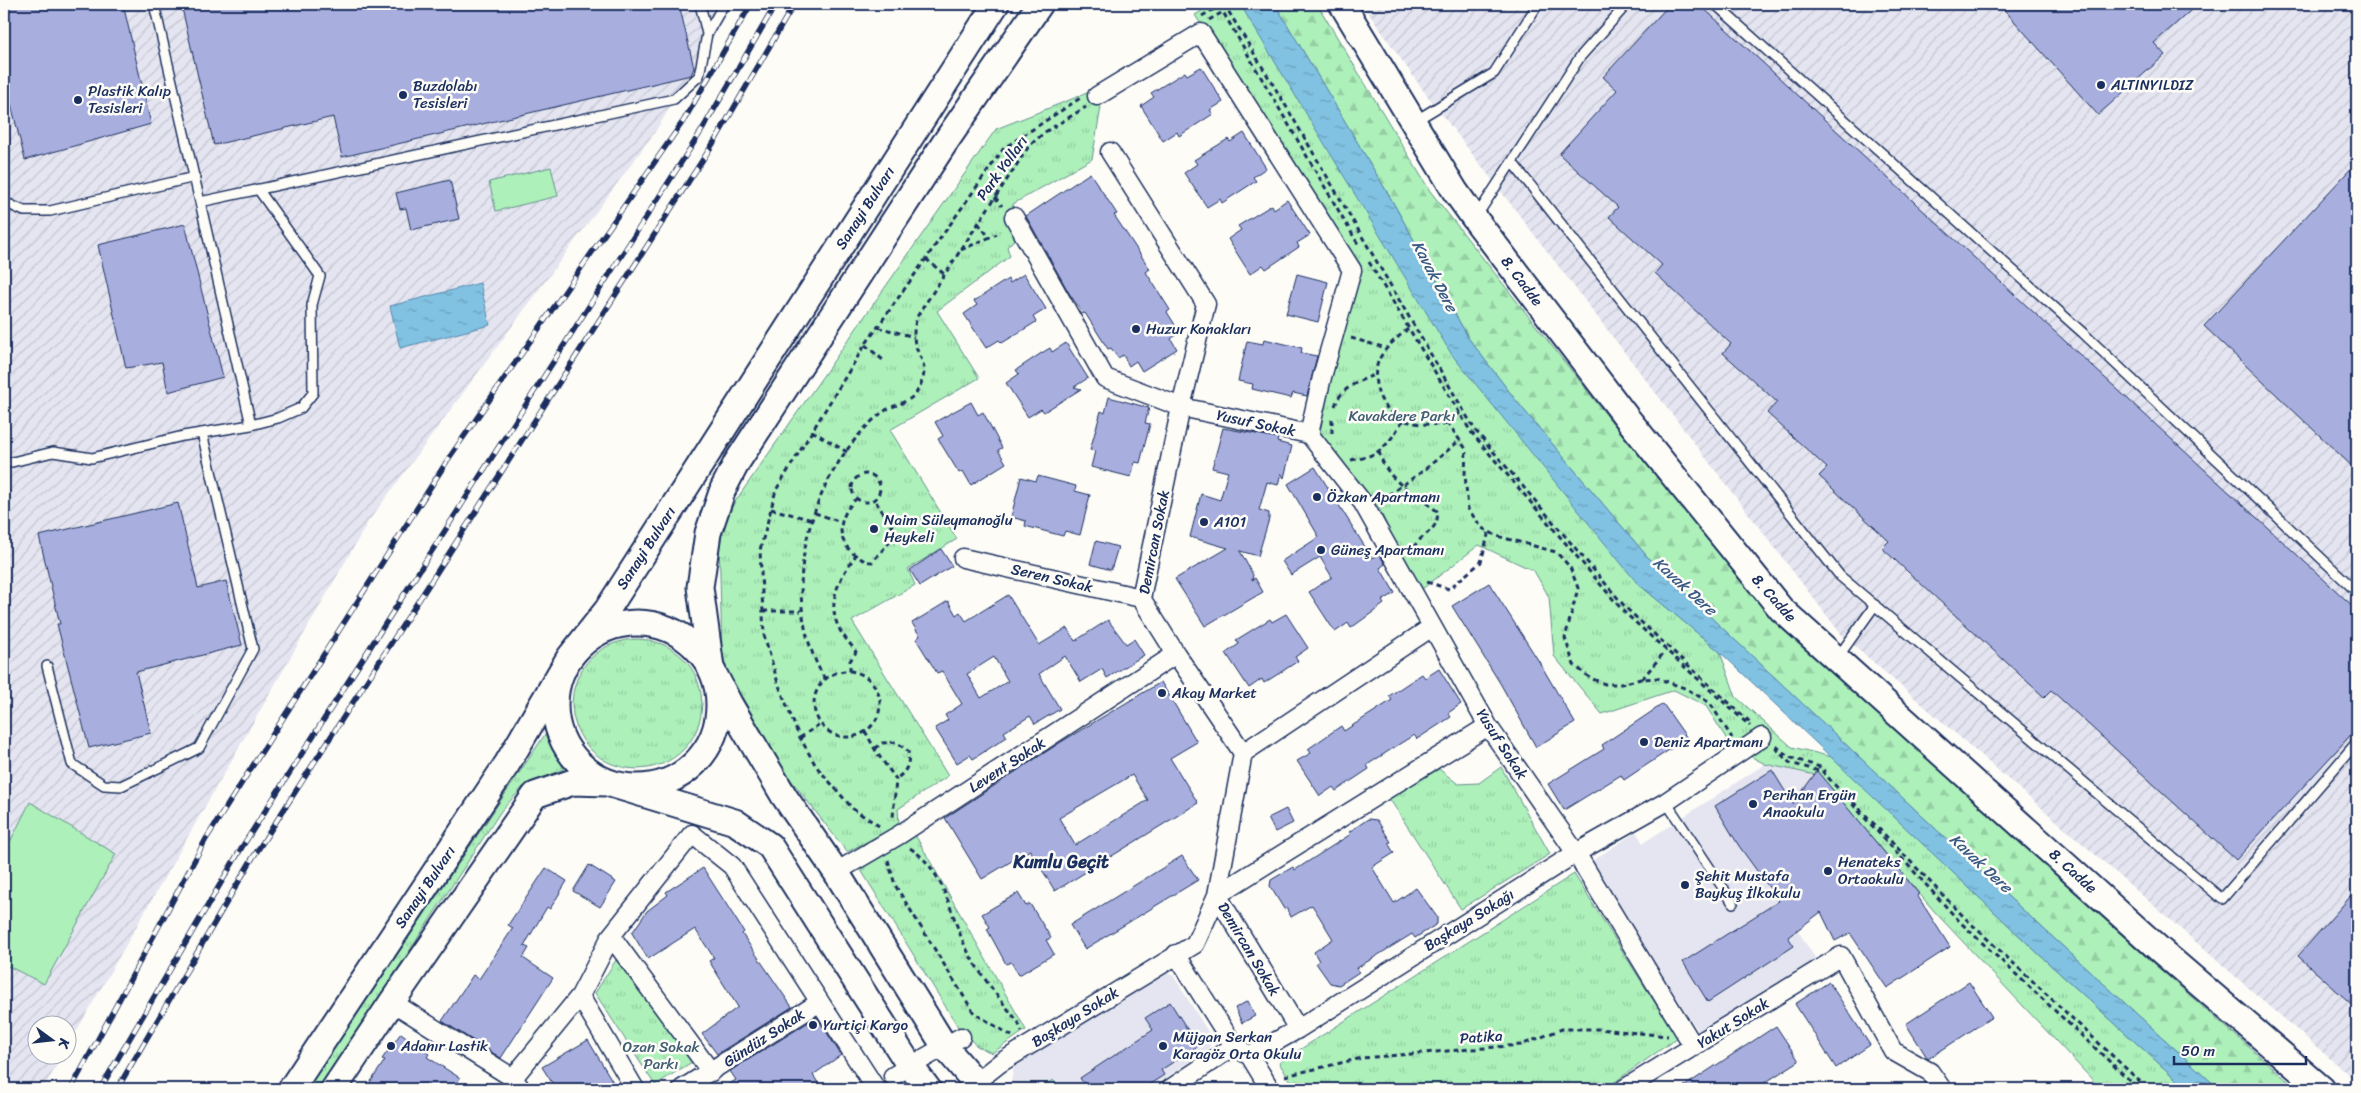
<svg xmlns="http://www.w3.org/2000/svg" width="2361" height="1093" viewBox="0 0 2361 1093" font-family="Sriracha,sans-serif">
	<defs>
		<pattern id="industrial-furrows" width="10" height="10" patternUnits="userSpaceOnUse" patternTransform="scale(1.25)"><rect width="10" height="10" fill="#e4e5f0"/><path d="M-1 1l2-2M0 10L10 0M9 11l2-2" fill="none" stroke="#c3c5d0"/></pattern>
		<pattern id="grass-tufts" width="24" height="20" patternUnits="userSpaceOnUse" patternTransform="scale(1.25)"><rect width="24" height="20" fill="#adf0ba"/><path d="M3 7l-1-3M5 7V3M7 7l1-3M15 17l-1-3M17 17v-4M19 17l1-3" fill="none" stroke="#94cea2"/></pattern>
		<pattern id="forest-firs" width="22" height="20" patternUnits="userSpaceOnUse" patternTransform="scale(1.25)"><rect width="22" height="20" fill="#adf0ba"/><path d="M5 1l3.5 6h-7zM16 11l3.5 6h-7z" fill="#94cea2"/></pattern>
		<pattern id="water-ripples" width="26" height="14" patternUnits="userSpaceOnUse" patternTransform="scale(1.25)"><rect width="26" height="14" fill="#81c2e2"/><path d="M2 4q2-2 4 0t4 0M15 11q2-2 4 0t4 0" fill="none" stroke="#699eba"/></pattern>
	</defs>
	<rect width="100%" height="100%" fill="#fdfcf7"/>
	<filter id="ink" filterUnits="userSpaceOnUse"><feTurbulence type="fractalNoise" baseFrequency=".02" numOctaves="2"/><feDisplacementMap in="SourceGraphic" scale="10" xChannelSelector="R" yChannelSelector="G"/><feConvolveMatrix kernelMatrix="1 2 1 2 8 2 1 2 1" color-interpolation-filters="sRGB"/></filter>
	<g filter="url(#ink)">
		<!-- built -->
		<path fill="#e4e5f0" d="M1765 764 1820 775 1788 812 1741 848 1783 907 1817 961 1702 1037 1589 863 1636 832 1643 843Z
			M1156 972 1173 975 1212 1038 1209 1048 1150 1089H1009L1015 1064Z"/>
		<!-- industrial -->
		<path fill="url(#industrial-furrows)" d="M4 4H733L655 132 368 522 68 1046V1026H38V1056H62L43 1089H4Z
			M1362 4H2357V1082L1841 634 1423 90Z"/>
		<!-- grass -->
		<path fill="url(#grass-tufts)" stroke="#64908c" d="M1213 4H1240L1637 583 1720 652 1736 697 1792 747 1832 757 2046 961 2187 1089H2101L1934 911 1820 776 1765 764 1731 746 1706 706 1674 690 1602 714 1554 656 1549 597 1534 571 1479 545 1417 593 1379 508 1315 435 1357 269 1195 15Z
			M1087 93 1101 107 1092 159 1013 204 1019 235 1007 247 1010 256 937 311 979 378 890 430 957 539 908 569 915 585 852 621 948 776 898 809 899 825 847 852 787 775 728 673 722 652 719 537 734 503 996 129Z
			M572 704a65 65 0 1 1 130 0a65 65 0 1 1-130 0Z
			M546 733 564 769 523 787 501 811 319 1089H307Z
			M1501 767 1550 854 1461 909 1389 798 1439 769 1458 784 1479 783Z
			M914 833 1026 1030 992 1053 977 1046 960 1030 861 870 865 862Z
			M1574 874 1677 1038 1605 1089H1296L1279 1063Z
			M616 960 692 1062 655 1085 595 993Z"/>
		<!-- forest -->
		<path fill="url(#forest-firs)" stroke="#64908c" d="M1275 4H1317L1430 191 1615 426 1773 619 2145 956 2297 1089H2219L1989 879 1651 561 1518 403 1469 339 1390 197Z"/>
		<!-- garden -->
		<path fill="#adf0ba" stroke="#64908c" d="M551 167 558 196 496 211 489 182Z
			M30 802 116 854 44 984 4 964V854Z
			M1053 1080 1059 1089H1038Z"/>
		<!-- water -->
		<path fill="url(#water-ripples)" stroke="#5887ad" d="M1240 4H1275L1390 197 1469 339 1518 403 1651 561 1989 879 2219 1089H2187L2046 961 1720 652 1637 583 1452 355Z
			M480 283 490 325 400 348 390 306Z"/>
		<!-- building -->
		<path fill="#a8afdf" stroke="#1b2f5e" fill-rule="evenodd" d="M4 4H123L151 124 25 160 4 76Z
			M181 4H679L694 68 691 75 342 157 333 117 214 145Z
			M1670 4H1699L2357 610V728L2236 860 2051 690 2044 697 1882 548 1889 541 1819 476 1827 468 1767 413 1777 402 1723 353 1731 344 1655 273 1662 265 1609 217 1618 207 1559 154 1617 90 1603 77Z
			M1999 4H2198L2154 43 2165 55 2098 115Z
			M1201 67 1223 102 1210 110 1213 114 1179 136 1177 132 1163 141 1141 106 1154 97 1151 93 1185 72 1187 75Z
			M1244 133 1266 168 1253 177 1256 181 1222 203 1220 199 1207 207 1184 173 1197 164 1194 160 1228 139 1230 142Z
			M2357 162V471L2204 326Z
			M1090 173 1117 214 1114 215 1150 269 1146 272 1170 310 1167 312 1177 328 1173 331 1176 335 1171 339 1177 349 1142 371 1136 361 1129 366 1123 355 1118 358 1111 348 1108 349 1085 313 1083 314 1069 293 1026 216Z
			M450 180 459 219 411 230 406 208 400 209 396 193Z
			M1287 200 1310 235 1297 243 1299 247 1266 269 1263 265 1250 274 1228 239 1241 230 1238 226 1272 205 1274 209Z
			M185 224 223 377 168 392 162 362 126 368 98 245Z
			M1024 274 1046 309 1033 317 1036 322 1002 343 999 340 986 348 964 314 977 305 974 301 1008 279 1010 283Z
			M1297 274 1328 282 1318 322 1286 314Z
			M1264 339 1302 348 1301 353 1317 356 1307 396 1293 393 1291 398 1252 389 1253 384 1238 381 1247 341 1263 344Z
			M1066 343 1088 378 1074 387 1081 389 1044 412 1041 409 1028 417 1006 383 1019 374 1016 370 1040 354 1050 348 1052 352Z
			M1109 397 1149 408 1145 423 1150 424 1140 463 1135 462 1131 477 1091 467 1095 451 1090 450 1101 411 1105 413Z
			M971 402 978 415 983 412 1002 448 998 450 1006 463 971 485 963 471 959 473 938 439 943 436 935 422Z
			M1223 428 1278 438 1277 442 1292 446 1284 478 1281 473 1278 485 1267 482 1259 510 1269 513V519L1258 556 1240 551 1253 575 1252 580 1255 578 1263 592 1205 626 1175 579 1228 548 1190 537 1201 494 1220 500 1228 472 1212 468Z
			M1315 467 1372 558 1379 554 1385 564 1380 568 1395 593 1382 601 1384 604 1351 628 1348 623 1335 632 1309 592 1332 577 1320 557 1291 575 1282 561 1319 537 1288 484Z
			M1038 476 1076 486 1075 491 1090 495 1080 535 1065 531 1063 536 1025 526 1026 521 1011 517 1021 477 1036 481Z
			M178 503 198 588 226 581 242 645 136 672 151 733 89 748 57 624H60L39 536Z
			M1096 541 1118 547 1111 570 1090 564Z
			M941 549 952 566 920 586 910 570Z
			M1489 583 1538 660 1575 723 1536 747 1500 683 1452 606Z
			M1008 595 1039 645 1067 628 1075 641 1108 620 1126 644 1134 639 1144 655 1107 678 1102 669 1081 682 1065 656 1039 674 1060 709 1035 724 1030 716 1004 732 1007 737 973 759 970 755 957 763 935 728 948 720 945 715 962 704 942 671 937 673 916 639 920 636 912 623 948 601 956 615 960 612 966 621ZM994 657 1008 681 981 698 967 674Z
			M1286 614 1308 648 1295 657 1298 661 1278 674 1264 683 1262 679 1249 688 1226 653 1239 644 1236 640 1270 619 1272 622Z
			M1439 669 1461 704 1448 713 1451 717 1417 739 1414 735 1401 743 1367 765 1369 769 1336 791 1333 787 1320 796 1297 761 1311 753 1308 749 1341 726 1344 731 1358 722 1392 700 1389 696 1422 674 1425 678Z
			M1161 682 1197 742 1170 758 1198 803 1055 891 1030 850 982 879 945 818 1061 742ZM1132 775 1148 800 1075 845 1059 818Z
			M1663 704 1687 738 1624 780 1621 775 1564 810 1548 784 1604 749 1602 745Z
			M1772 770 1793 804 1817 771 1919 894 1917 895 1950 947 1887 988 1850 933 1835 941 1821 912 1788 937 1794 946 1708 1002 1683 962 1779 901 1739 846 1715 806Z
			M1286 809 1293 823 1275 832 1268 818Z
			M1368 819 1377 820 1391 842 1388 843 1394 853 1372 867 1394 903 1416 888 1437 917V924L1415 938 1412 934 1357 968 1359 972 1339 985 1330 983 1316 963 1319 961 1314 952 1333 939 1319 916 1312 905 1291 917 1287 908 1284 909 1270 886 1271 880 1293 867 1295 870 1351 834 1349 832Z
			M1182 856 1198 880 1085 949 1070 925Z
			M589 865 616 882 600 907 573 891Z
			M546 868 567 881 550 909 547 907 524 946 529 948 523 958 553 978 501 1058 442 1021 473 975 479 979 513 928 508 925Z
			M703 868 744 932 742 934 792 1007 717 1054 702 1034 738 1007 709 961 714 958 695 929 648 959 632 933 647 911 668 895 666 892Z
			M2357 889V1009L2298 956Z
			M1018 893 1026 906 1030 904 1051 938 1046 940 1054 954 1019 975 1011 962 1006 964 987 929 990 927 982 914Z
			M1829 982 1870 1045 1836 1068 1795 1004Z
			M1969 982 1992 1017 1928 1059 1906 1024Z
			M1248 1001 1255 1016 1242 1023 1235 1008Z
			M1170 1002 1198 1046 1161 1070 1164 1075 1142 1089H1087L1080 1078 1153 1030 1145 1018Z
			M817 1017 841 1055 813 1075 822 1089H720L736 1080 730 1071Z
			M1776 1026 1799 1061 1755 1089H1680Z
			M401 1033 429 1054 427 1057 460 1078 453 1089H366L385 1060 382 1059Z
			M588 1040 617 1089H556L542 1067Z"/>
		<g fill="none" stroke-linecap="round" stroke-linejoin="round">
			<defs>
				<path id="lane" d="M154 4 200 202 674 99 699 76 707 34 724 4
					M700 4 707 34
					M1715 4 2083 333 2357 592
					M1415 121 1494 73 1538 4
					M1512 162 1840 576 2222 899 2357 742
					M4 202 24 211H50L195 177
					M200 202 251 425
					M1476 217 1580 57 1627 4
					M4 464 53 452 92 458 183 436 251 425 278 418 301 408 313 393 312 305 320 276 258 189
					M1838 657 1875 605
					M47 666 72 764 104 785 121 786 199 748 253 649 202 433
					M1666 802 1733 903"/>
				<path id="street" d="M1097 96 1201 33 1352 270 1322 377 1309 434
					M1110 152 1206 304 1181 407 1141 598 1176 654 1243 753 1217 895 1298 1029
					M1014 217 1105 378 1181 407 1309 434 1363 503 1488 726 1576 853 1666 802 1762 737
					M963 558 1141 598
					M1243 753 1432 627
					M836 872 899 835 1176 654
					M611 936 711 1072
					M1176 954 1234 1046 1250 1056 1298 1029 1576 853 1694 1047
					M580 996 635 1089
					M392 1002 513 1078 521 1089
					M1250 1056 1270 1089
					M893 1076 961 1037
					M513 1078 580 996 611 936 692 834 732 866 876 1089
					M976 1082 1000 1063 1195 944 1217 895 1488 726
					M682 1089 820 1002
					M1170 1089 1234 1046
					M1624 1089 1841 956 1893 1051 1930 1072 1942 1089"/>
				<path id="secondary" d="M1342 4 1455 191 1475 219 1627 418 1781 609 2160 950 2322 1089
					M555 705a82 82 0 1 1 164 0a82 82 0 1 1-164 0Z
					M291 1089 507 764 569 658 607 610 996 4
					M334 1089 392 1002 535 795 573 782 607 783 735 822 770 846 906 1060 928 1089
					M981 1089 945 1047 836 872 784 796 730 705 711 668 700 587 708 533 723 489 737 462 944 144 1040 4"/>
			</defs>
			<!-- lane casing -->
			<use href="#lane" stroke="#1b2f5e" stroke-width="12"/>
			<!-- street casing -->
			<use href="#street" stroke="#1b2f5e" stroke-width="21"/>
			<!-- secondary casing -->
			<use href="#secondary" stroke="#1b2f5e" stroke-width="29"/>
			<!-- path -->
			<path stroke="#1b2f5e" stroke-width="3" stroke-dasharray="5 4" stroke-linecap="butt" d="M1224 4 1283 101 1475 430 1627 609 1751 723
				M1202 16 1223 4
				M1209 20 1223 12 1358 244
				M995 197 1002 206
				M978 223 990 238
				M961 250 997 234
				M926 259 944 274
				M1369 262 1471 432 1624 612 1750 726
				M878 327 914 337
				M1408 329C1398 337 1388 345 1381 356 1368 378 1379 409 1401 419 1413 425 1430 424 1443 425L1460 413
				M1351 338 1386 348
				M865 345 883 360
				M1335 406C1341 387 1360 381 1376 374
				M1332 419V435
				M1447 422 1466 449 1465 474 1468 509 1482 528 1497 536 1556 552 1570 567 1578 588 1565 638 1574 665 1590 678 1605 684H1621L1641 679 1657 678 1687 689 1710 703 1732 738
				M812 431 847 452
				M1379 451C1386 482 1415 493 1437 511 1441 532 1418 533 1411 553
				M1351 460C1380 457 1389 444 1403 420
				M852 488a14 14 0 1 1 28 0a14 14 0 1 1-28 0Z
				M857 498C840 514 833 537 854 554 860 558 864 562 872 562L893 538 892 526 874 499
				M1381 500 1423 471 1460 440
				M771 509 813 520
				M815 513 841 522
				M1427 582 1449 589 1481 562 1489 531
				M763 611H801
				M850 671V661L856 652C851 644 844 638 840 630 825 603 840 577 856 555
				M814 704a33 33 0 1 1 66 0a33 33 0 1 1-66 0Z
				M825 679C778 601 805 491 866 427 871 422 877 416 883 412 894 404 911 403 918 390 934 360 913 358 914 333 914 327 916 320 918 315L1029 146 1045 132 1086 107
				M1642 679 1666 650
				M865 731 877 753 896 779 893 818
				M800 738 821 723
				M1776 746 1789 757 1820 767 1825 772
				M1775 748 1790 763 1823 772 1961 923 2139 1089
				M875 749 882 743 896 742 908 751C910 764 907 771 896 779
				M1853 802 1965 918 2148 1089
				M879 826 853 809 816 766 798 734 778 683 764 635 760 550 776 490 865 345 1004 148 1082 97
				M910 848C943 870 948 905 962 939 975 970 998 996 1018 1022L1022 1032
				M888 860 895 885 974 1013 1012 1036
				M1285 1076 1362 1058 1521 1045 1562 1029H1599L1668 1036"/>
			<!-- lane -->
			<use href="#lane" stroke="#fdfcf7" stroke-width="9"/>
			<!-- street -->
			<use href="#street" stroke="#fdfcf7" stroke-width="18"/>
			<!-- secondary -->
			<use href="#secondary" stroke="#fdfcf7" stroke-width="25"/>
			<defs>
				<path id="rail" d="M71 1089 206 839 449 458 684 120 751 4
					M100 1089 242 847 702 130 776 4
					M117 1089 252 859 716 139 794 4"/>
			</defs>
			<!-- rail casing -->
			<use href="#rail" stroke="#1b2f5e" stroke-width="5.5"/>
			<!-- rail -->
			<use href="#rail" stroke="#fdfcf7" stroke-width="4" stroke-dasharray="11" stroke-linecap="butt"/>
		</g>
	</g>
	<!-- markers -->
	<g fill="#1b2f5e" stroke="#fdfcf7" stroke-width="2">
		<circle cx="2101" cy="85" r="5"/>
		<circle cx="403" cy="95" r="5"/>
		<circle cx="78" cy="100" r="5"/>
		<circle cx="1136" cy="329" r="5"/>
		<circle cx="1317" cy="497" r="5"/>
		<circle cx="1204" cy="522" r="5"/>
		<circle cx="874" cy="529" r="5"/>
		<circle cx="1321" cy="550" r="5"/>
		<circle cx="1162" cy="693" r="5"/>
		<circle cx="1644" cy="742" r="5"/>
		<circle cx="1753" cy="804" r="5"/>
		<circle cx="1828" cy="871" r="5"/>
		<circle cx="1685" cy="885" r="5"/>
		<circle cx="813" cy="1025" r="5"/>
		<circle cx="391" cy="1046" r="5"/>
		<circle cx="1163" cy="1046" r="5"/>
	</g>
	<g text-anchor="middle" dominant-baseline="central" stroke-width="5" stroke-linejoin="round" paint-order="stroke">
		<!-- poi labels -->
		<g font-size="15" fill="#1b2f5e" stroke="#fdfcf7" text-anchor="start">
			<text x="2111" y="85">ALTINYILDIZ</text>
			<text x="413" y="86">Buzdolabı<tspan x="413" dy="17">Tesisleri</tspan></text>
			<text x="88" y="91">Plastik Kalıp<tspan x="88" dy="17">Tesisleri</tspan></text>
			<text x="1146" y="329">Huzur Konakları</text>
			<text x="1327" y="497">Özkan Apartmanı</text>
			<text x="884" y="520">Naim Süleymanoğlu<tspan x="884" dy="17">Heykeli</tspan></text>
			<text x="1214" y="522">A101</text>
			<text x="1331" y="550">Güneş Apartmanı</text>
			<text x="1172" y="693">Akay Market</text>
			<text x="1654" y="742">Deniz Apartmanı</text>
			<text x="1763" y="795">Perihan Ergün<tspan x="1763" dy="17">Anaokulu</tspan></text>
			<text x="1838" y="862">Henateks<tspan x="1838" dy="17">Ortaokulu</tspan></text>
			<text x="1695" y="876">Şehit Mustafa<tspan x="1695" dy="17">Baykuş İlkokulu</tspan></text>
			<text x="823" y="1025">Yurtiçi Kargo</text>
			<text x="1173" y="1037">Müjgan Serkan<tspan x="1173" dy="17">Karagöz Orta Okulu</tspan></text>
			<text x="401" y="1046">Adanır Lastik</text>
		</g>
		<!-- street labels -->
		<g font-size="15" fill="#1b2f5e" stroke="#fdfcf7">
			<text transform="translate(1002 168) rotate(-54)">Park Yolları</text>
			<text transform="translate(865 208) rotate(-57)">Sanayi Bulvarı</text>
			<text transform="translate(1522 281) rotate(53)">8. Cadde</text>
			<text transform="translate(1256 423) rotate(12)">Yusuf Sokak</text>
			<text transform="translate(1154 542) rotate(-79)">Demircan Sokak</text>
			<text transform="translate(646 548) rotate(-57)">Sanayi Bulvarı</text>
			<text transform="translate(1052 578) rotate(13)">Seren Sokak</text>
			<text transform="translate(1774 598) rotate(48)">8. Cadde</text>
			<text transform="translate(1502 744) rotate(57)">Yusuf Sokak</text>
			<text transform="translate(1007 765) rotate(-33)">Levent Sokak</text>
			<text transform="translate(2073 871) rotate(42)">8. Cadde</text>
			<text transform="translate(425 887) rotate(-56)">Sanayi Bulvarı</text>
			<text transform="translate(1469 920) rotate(-32)">Başkaya Sokağı</text>
			<text transform="translate(1249 949) rotate(59)">Demircan Sokak</text>
			<text transform="translate(1075 1017) rotate(-32)">Başkaya Sokak</text>
			<text transform="translate(1733 1023) rotate(-32)">Yakut Sokak</text>
			<text transform="translate(1481 1037) rotate(-4)">Patika</text>
			<text transform="translate(764 1038) rotate(-33)">Gündüz Sokak</text>
		</g>
		<!-- park labels -->
		<g font-size="15" fill="#405f75" stroke="#fdfcf7">
			<text x="1402" y="416">Kavakdere Parkı</text>
			<text x="661" y="1047">Ozan Sokak<tspan x="661" dy="17">Parkı</tspan></text>
		</g>
		<!-- water labels -->
		<g font-size="16" font-style="italic" fill="#3a5b86" stroke="#fdfcf7">
			<text transform="translate(1435 276) rotate(62)">Kavak Dere</text>
			<text transform="translate(1685 586) rotate(42)">Kavak Dere</text>
			<text transform="translate(1981 863) rotate(43)">Kavak Dere</text>
		</g>
		<!-- quarter labels -->
		<g font-size="18" font-weight="bold" fill="#1b2f5e" stroke="#fdfcf7">
			<text x="1061" y="862">Kumlu Geçit</text>
		</g>
	</g>
	<!-- margin -->
	<rect width="2361" height="1093" fill="none" stroke="#fdfcf7" stroke-width="20"/>
	<rect x="10" y="10" width="2341" height="1073" fill="none" stroke="#1b2f5e" stroke-width="2" filter="url(#ink)"/>
	<!-- north arrow -->
	<g transform="translate(52 1040) rotate(105)"><circle r="24" fill="#fdfcf7" stroke="#a3aaba"/>
	<path d="M0-4L9 19L0 12L-9 19Z" fill="#1b2f5e"/>
	<text y="-8" font-size="14" font-weight="bold" text-anchor="middle" fill="#1b2f5e">K</text>
	</g>
	<!-- scale -->
	<path d="M2174 1056v8h132v-8" fill="none" stroke="#1b2f5e" stroke-width="2.5"/>
	<text x="2181" y="1056" font-size="15" fill="#1b2f5e" stroke="#fdfcf7" stroke-width="4" paint-order="stroke">50 m</text>
</svg>
